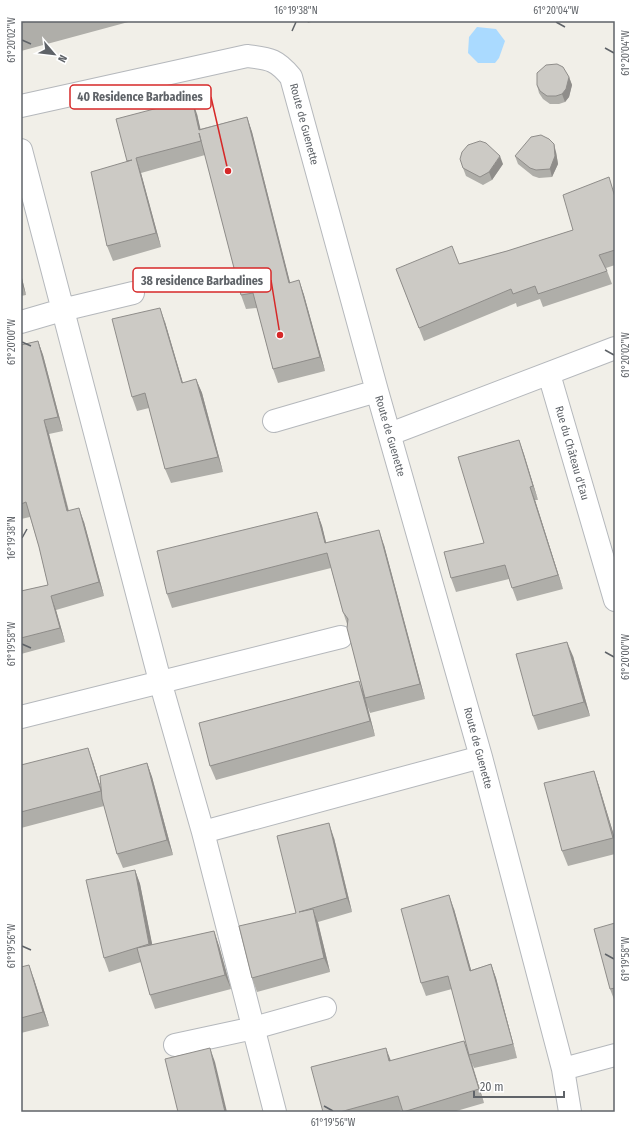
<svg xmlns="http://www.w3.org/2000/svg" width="636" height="1133" viewBox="0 0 636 1133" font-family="'Fira Sans Condensed',sans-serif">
	<rect width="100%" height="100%" fill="#f1efe8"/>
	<!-- water -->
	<path fill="#aadaff" d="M477 27 496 29 505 41 499 58 495 63H478L468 53 469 37Z"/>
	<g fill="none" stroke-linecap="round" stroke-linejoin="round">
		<defs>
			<path id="minor" d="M21 106 247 56C270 59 276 59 291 77L377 391 481 757 563 1069 570 1112
				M21 150 160 681 203 832 275 1112
				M21 322 62 310 133 293
				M549 374 615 600
				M274 421 377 391
				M390 434 615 348
				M21 717 341 637
				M203 832 481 757
				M175 1045 254 1028 325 1008
				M563 1069 615 1055"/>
		</defs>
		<!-- minor casing -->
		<use href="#minor" stroke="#b5b8bc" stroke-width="24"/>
		<!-- minor -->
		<use href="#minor" stroke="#fff" stroke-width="22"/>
	</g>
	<!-- wall -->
	<path fill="#afaea9" d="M21 21H132L21 51Z
		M307 21H314L308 23Z
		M569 77 572 85 569 97 565 102 559 104H550L543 99 539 93 537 85Z
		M197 114 200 129 247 117 252 132 290 283 299 280 304 295 325 371 278 383 273 369 257 308 246 309 241 295 205 155 141 173 161 247 113 261 107 246 127 161Z
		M556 152 558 164 552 177 539 178 533 176 518 164 515 156Z
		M503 164 492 180 483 185 466 176 463 168Z
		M615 195V265L606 268 612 284 543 307 540 299 517 307 516 303 424 341 396 269 459 264 507 251 573 230Z
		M21 274 26 295 21 296Z
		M165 322 183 383 196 379 202 393 223 472 171 483 165 469 149 408 137 411 132 397Z
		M38 341 43 355 63 431 49 434 69 511 84 522 104 596 56 610 65 642 21 654V591L48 585 39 547 30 517 21 519V345Z
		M519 440 538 500H535L563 589 517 601 509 579 456 592 451 578 484 543Z
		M317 512 322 526 326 543 384 545 425 699 370 713 367 705 375 736 216 780 210 766 362 689 347 624 343 612 331 568 172 608 167 594Z
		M573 656 590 716 538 730 533 716Z
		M93 762 101 789 147 763 152 777 173 855 123 868 117 854 104 806 21 828V765Z
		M594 771 599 786 615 839V854L568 866 562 851Z
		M334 838 352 912 318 922 330 972 257 992 252 978 296 913Z
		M135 870 140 884 152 945 214 931 219 946 231 989 155 1009 150 995 141 962 109 972 104 958Z
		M454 909 471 970 491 964 496 978 517 1058 474 1068 472 1063 484 1103 453 1112H403L402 1110 396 1112H323L391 1061 464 1041 468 1050 452 989 426 996 421 983Z
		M615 923V1002L610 989Z
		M21 967 34 979 49 1026 21 1033Z"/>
	<!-- shaded-wall -->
	<path fill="#8f8d8a" d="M569 77 572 85 569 97 565 102 562 94Z
		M192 99 197 114 204 144 199 130Z
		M247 117 252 132 294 298 289 283Z
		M554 144 556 152 558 164 552 177 550 169Z
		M500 156 503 164 492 180 489 172Z
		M136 158 141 173 161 247 156 233Z
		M21 274 26 295 21 281Z
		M299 280 304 295 325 371 320 357Z
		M160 308 165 322 187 397 182 383Z
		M38 341 43 355 63 431 58 417Z
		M196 379 202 393 223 472 218 457Z
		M44 420 49 434 72 525 67 511Z
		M519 440 524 454 538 500 533 486Z
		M530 487 535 500 563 589 558 575Z
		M79 508 84 522 104 596 99 582Z
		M317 512 322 526 330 558 325 543Z
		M379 530 384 545 425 699 420 684Z
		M51 596 56 610 65 642 60 628Z
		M567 642 573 656 590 716 584 702Z
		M359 681 365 698 367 705 375 736 370 721Z
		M88 748 93 762 106 805 101 791Z
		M147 763 152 777 173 855 167 840Z
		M594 771 599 786 615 839V842Z
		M329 823 334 838 352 912 347 898Z
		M135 870 140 884 155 958 149 944Z
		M449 895 454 909 475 984 470 971Z
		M313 909 318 923 330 972 324 958Z
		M214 931 219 946 231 989 225 975Z
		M491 964 496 978 517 1058 513 1044Z
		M29 965 34 979 49 1026 43 1012Z
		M464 1041 469 1055 484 1103 479 1089Z
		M210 1048 215 1062 227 1112H225Z
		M386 1048 391 1061H389Z"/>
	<!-- building -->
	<path fill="#cccac5" stroke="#8f8d8a" d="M21 21H27L21 23Z
		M557 64 563 67 569 77 566 89 562 94 556 96H547L540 91 537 85V73L546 65Z
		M192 99 199 130 247 117 289 283 299 280 320 357 273 369 253 293 241 295 199 133 201 141 136 158 156 233 107 246 91 172 132 160 127 161 116 119Z
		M541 135 549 139 554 144 555 156 550 169 536 170 530 168 515 156 531 137Z
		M480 141 486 143 500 156 489 172 480 177 463 168 460 159 462 152 468 145Z
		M609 177 615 197V250L599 255 607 271 538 294 535 286 513 294 511 289 419 328 396 269 452 246 459 264 507 251 573 230 563 195Z
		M160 308 182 383 196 379 218 457 165 469 145 393 132 397 112 319Z
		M38 341 58 417 44 420 67 511 79 508 99 582 51 596 60 628 21 638V591L48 585 39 547 26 502 21 504V345Z
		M519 440 533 486 530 487 558 575 512 588 505 565 451 578 444 552 484 543 458 457Z
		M317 512 325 543 379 530 420 684 365 698 347 628 348 619 343 612 327 553 167 594 157 551Z
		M567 642 584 702 533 716 516 654Z
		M359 681 370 721 210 766 199 723Z
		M88 748 101 791 21 812V765Z
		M147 763 167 840 117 854 102 799 100 776Z
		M594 771 613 838 562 851 544 783Z
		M329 823 347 898 299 912 313 909 324 958 252 978 239 926 296 913 277 836Z
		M135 870 149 944 104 958 86 880Z
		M449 895 470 971 491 964 513 1044 469 1055 448 976 421 983 401 909Z
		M615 923V988L610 989 594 929Z
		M214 931 225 975 150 995 137 948Z
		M29 965 43 1012 21 1018V967Z
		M464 1041 479 1089 403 1112 398 1096 340 1112H323L311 1067 386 1048 389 1061Z
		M210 1048 225 1112H178L165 1059Z"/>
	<!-- ticks -->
	<path fill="none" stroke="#5f6368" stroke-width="1.5" d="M556 22 565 27M292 31 296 22M22 40 31 44M605 48 614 53M22 342 31 346M605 350 614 355M22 538 27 529M22 644 31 648M605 652 614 657M22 946 31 950M605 954 614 959M324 1106 333 1111"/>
	<g text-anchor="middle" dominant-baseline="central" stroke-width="3.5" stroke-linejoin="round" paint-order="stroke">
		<!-- street labels -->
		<g font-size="11" fill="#5f6368" stroke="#fff">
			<text transform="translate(304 124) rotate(75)">Route de Guenette</text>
			<text transform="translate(390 436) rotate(74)">Route de Guenette</text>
			<text transform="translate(572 453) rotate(74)">Rue du Château d'Eau</text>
			<text transform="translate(478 748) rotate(75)">Route de Guenette</text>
		</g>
	</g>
	<!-- callouts -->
	<path fill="none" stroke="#d62828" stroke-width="1.5" d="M228 171L211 97M280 335L271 280"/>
	<g fill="#d62828" stroke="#fff" stroke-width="1.5">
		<circle cx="228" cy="171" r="4"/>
		<circle cx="280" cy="335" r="4"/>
	</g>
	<g fill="#fff" stroke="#d62828" stroke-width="1.5">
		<rect x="70" y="85" width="141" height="24" rx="4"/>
		<rect x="133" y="268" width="138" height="24" rx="4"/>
	</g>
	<g font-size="12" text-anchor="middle" font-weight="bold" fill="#5f6368">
		<text x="140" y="101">40 Residence Barbadines</text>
		<text x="202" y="285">38 residence Barbadines</text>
	</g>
	<!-- border -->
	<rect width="636" height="1133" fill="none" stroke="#ffffff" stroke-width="44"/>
	<!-- north arrow -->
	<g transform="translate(54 54) rotate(118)" stroke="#ffffff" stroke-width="3" paint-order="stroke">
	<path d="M0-3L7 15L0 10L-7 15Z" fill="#5f6368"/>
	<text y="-6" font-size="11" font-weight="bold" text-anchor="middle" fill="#5f6368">N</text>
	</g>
	<!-- scale -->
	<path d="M474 1091v6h90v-6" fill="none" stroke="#5f6368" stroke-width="2"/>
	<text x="480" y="1091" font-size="12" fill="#5f6368" stroke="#ffffff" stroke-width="3" paint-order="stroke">20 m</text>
	<rect x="22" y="22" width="592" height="1089" fill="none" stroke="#5f6368" stroke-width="1.5"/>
	<g font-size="10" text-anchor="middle" fill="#5f6368">
		<text x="296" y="14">16°19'38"N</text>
		<text x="556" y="14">61°20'04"W</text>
		<text transform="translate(11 40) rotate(-90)" y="4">61°20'02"W</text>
		<text transform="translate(625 53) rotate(-90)" y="4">61°20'04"W</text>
		<text transform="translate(11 342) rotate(-90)" y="4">61°20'00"W</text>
		<text transform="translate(625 355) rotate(-90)" y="4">61°20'02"W</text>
		<text transform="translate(11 538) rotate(-90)" y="4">16°19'38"N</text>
		<text transform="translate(11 644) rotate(-90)" y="4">61°19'58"W</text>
		<text transform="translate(625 657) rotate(-90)" y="4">61°20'00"W</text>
		<text transform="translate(11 946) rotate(-90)" y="4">61°19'56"W</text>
		<text transform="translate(625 959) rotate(-90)" y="4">61°19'58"W</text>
		<text x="333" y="1126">61°19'56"W</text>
	</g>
</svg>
